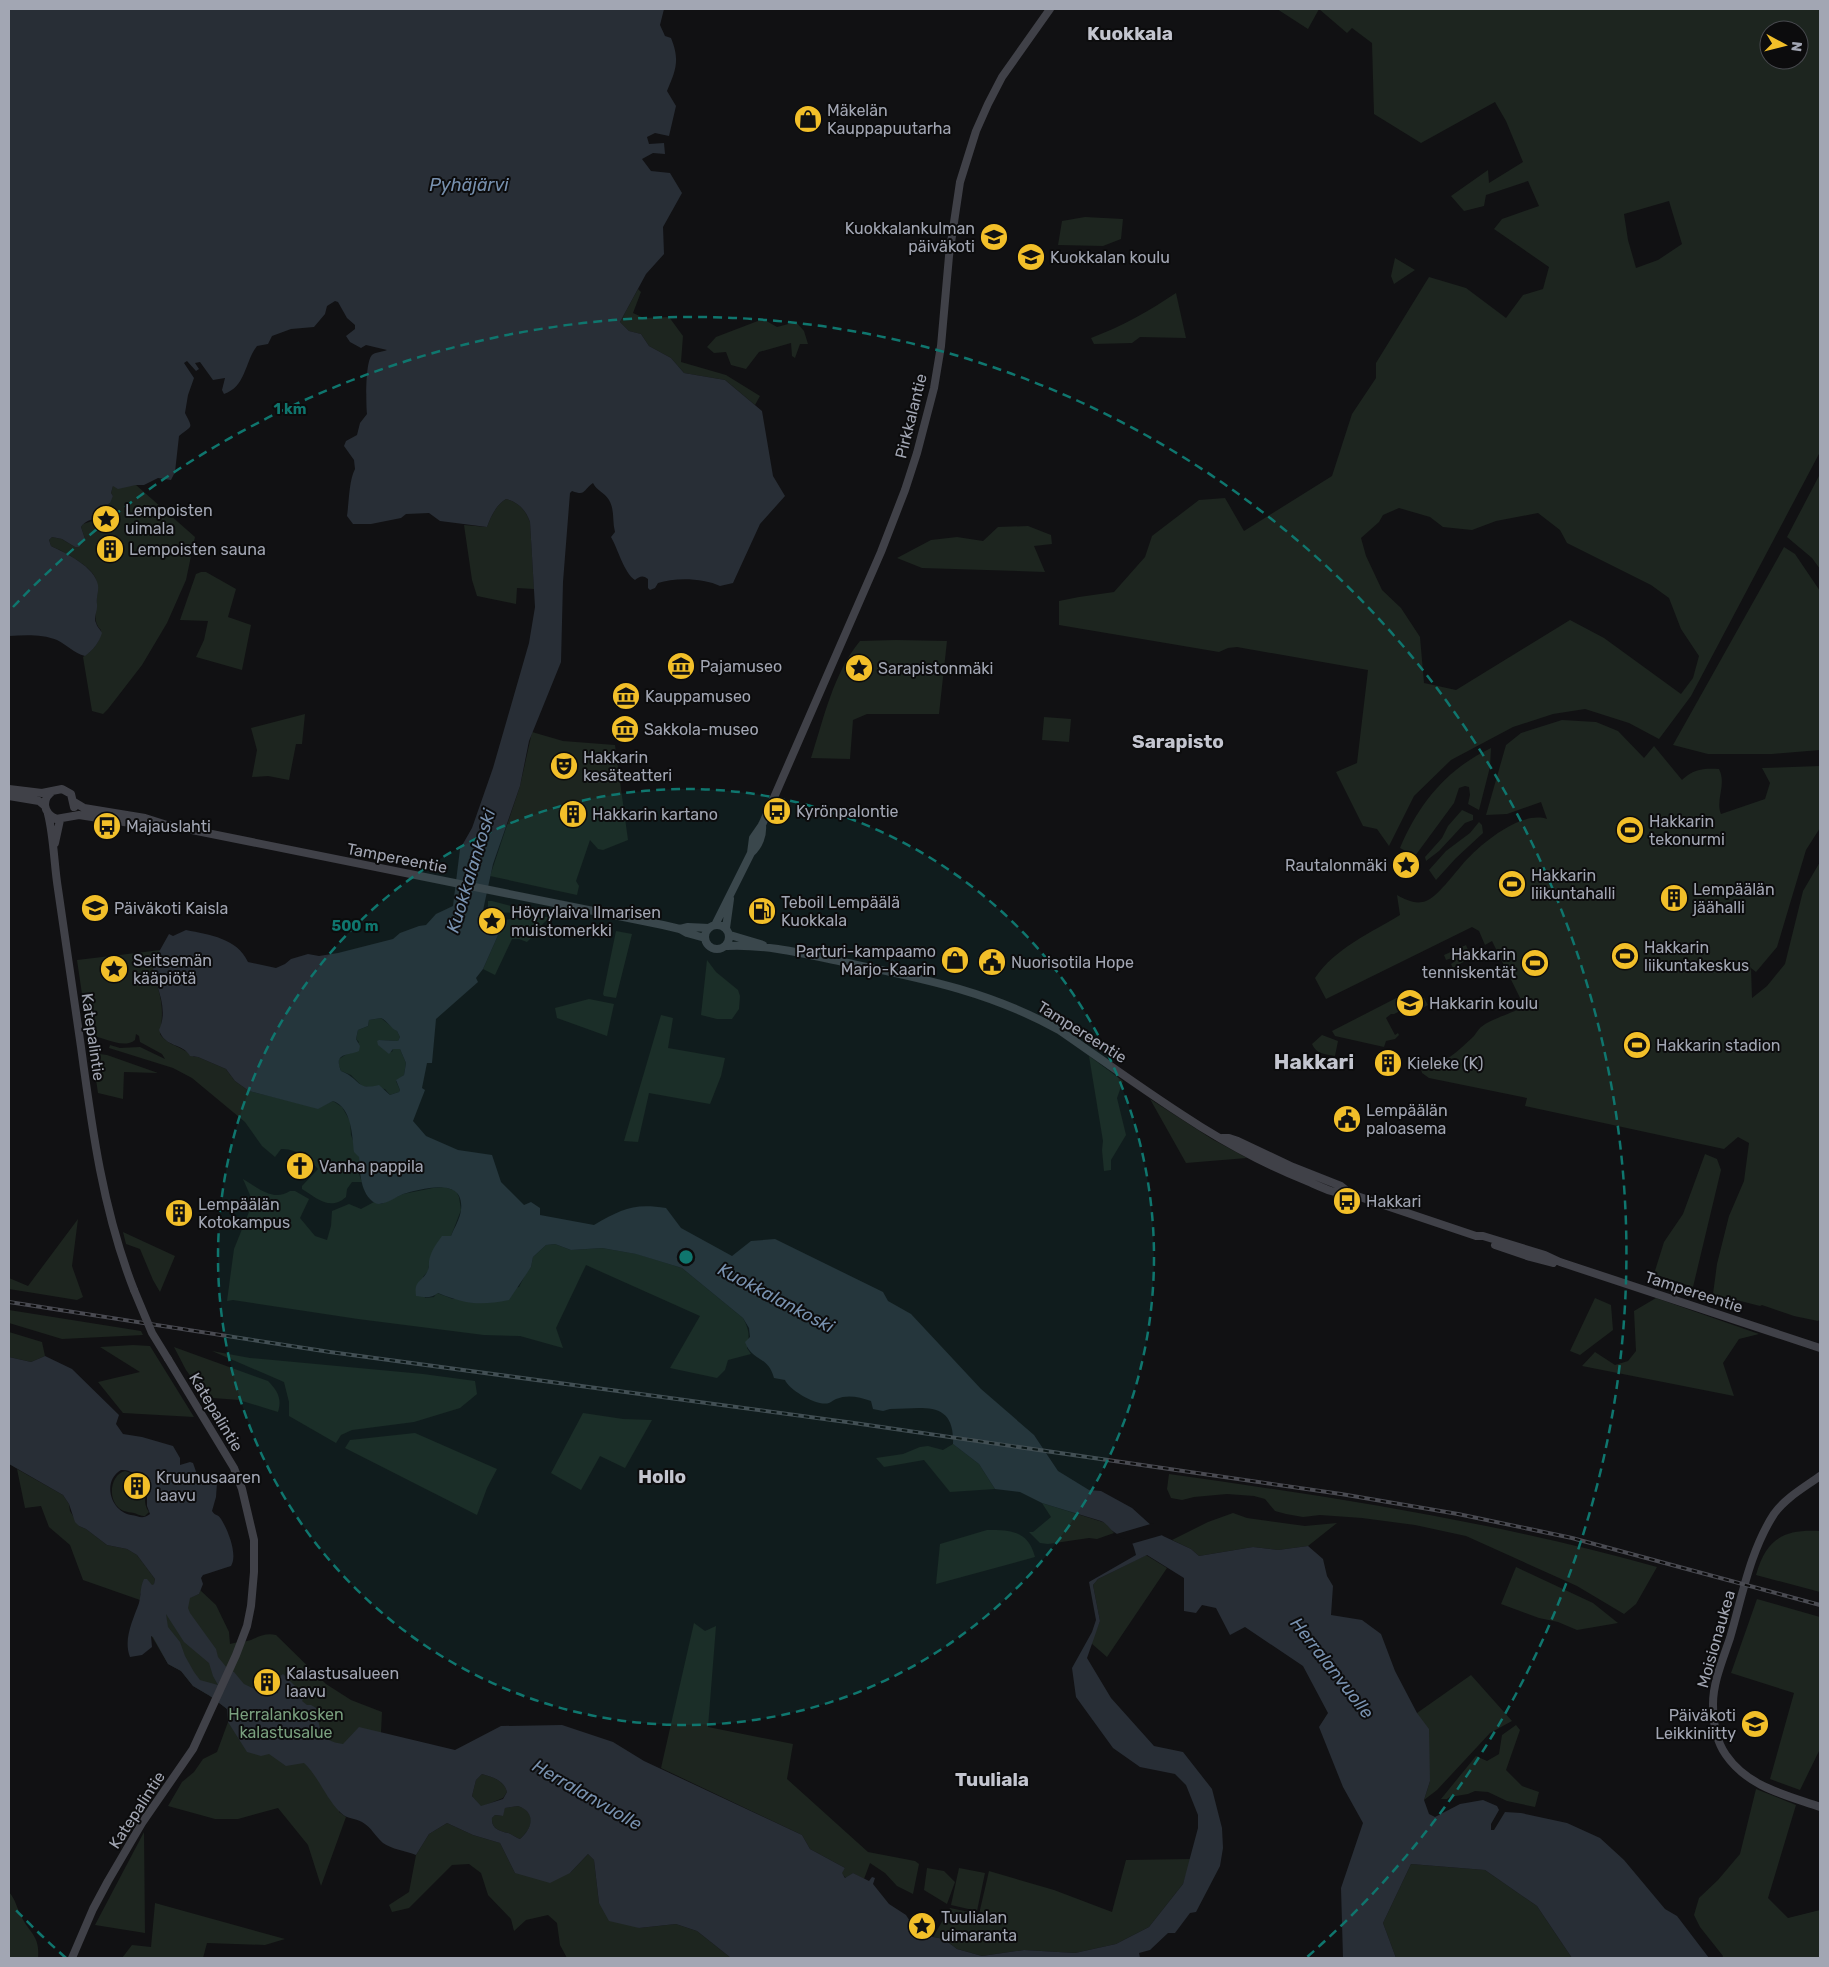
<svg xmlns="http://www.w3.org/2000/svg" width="1829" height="1967" viewBox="0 0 1829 1967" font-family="Rubik,sans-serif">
	<rect width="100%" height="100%" fill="#111113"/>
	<!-- green -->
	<path fill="#1d251f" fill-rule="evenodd" d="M1277 9H1820V452L1691 696 1659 739 1629 723 1585 709 1553 714 1513 727 1451 760 1414 796 1389 846 1377 829 1363 826 1336 772 1357 763 1368 670 1237 647 1228 648 1219 652 1059 625V601L1079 597 1114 592 1145 557 1152 536 1199 500 1225 498 1244 531 1332 476 1352 414 1376 378V363L1429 277 1466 288 1506 318 1523 295 1543 289 1549 267 1494 229 1502 219 1539 206 1528 181 1486 195 1484 206 1464 211 1451 196 1488 170 1489 183 1523 162 1506 121 1495 102 1421 143 1374 114 1372 43 1352 28 1347 33 1319 9 1308 29ZM1769 30H1799V60H1769ZM1669 201 1682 244 1658 260 1636 268 1628 240 1624 214ZM1399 508 1430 517 1443 527 1472 530 1496 521 1538 513 1560 530 1567 543 1651 585 1669 598 1681 629 1699 656 1693 678 1681 694 1604 638 1570 620 1456 690 1424 683 1420 637 1401 608 1382 590 1366 556 1361 538 1379 522 1383 515Z
		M1085 217 1123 219 1121 239 1103 246 1058 245 1062 221Z
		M1395 258 1415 270 1394 284 1391 276Z
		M638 289 641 292 633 313 644 318 669 317 683 336 681 362 726 375 760 396 755 405 725 380 684 373 671 358 649 346 641 334 629 331 620 322Z
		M1176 293 1186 338 1140 337 1132 343 1094 344 1091 338C1123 326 1149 311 1176 293Z
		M763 319 777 327 796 322 804 331 808 344H800L795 358 792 356 791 343 759 352 746 369 731 365 726 352 714 353 707 347 716 337Z
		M1820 474V569L1812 558 1787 537Z
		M136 485 195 537 186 580 167 623 142 665 108 709 103 714 92 711 83 657C93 650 100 643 101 630 87 618 105 590 93 574 85 563 64 552 51 546L49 540 52 537 62 539 75 547 85 539 81 527 83 524 98 519 113 496 111 493 113 486Z
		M506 499C518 502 526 510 530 522L534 589 517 588 516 604 477 596 472 580 464 525 487 527C491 516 496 505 506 499Z
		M1028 526 1051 535 1052 544 1034 546 1045 572 922 568 897 558 931 540 957 537 983 541 998 527Z
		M1784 547 1795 554 1820 591V750L1772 754H1708L1673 745Z
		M201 572H206L236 589 228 617 251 625 242 670 196 657 204 640 208 621 180 620 196 574Z
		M896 640 947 641 939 714H867L853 720 850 759 811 758C824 718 833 674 860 641Z
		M305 714 302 744H296L289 780 268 776 252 777 257 750 251 728Z
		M1044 717 1071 719 1069 742 1042 740Z
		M1562 720 1596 722 1618 731 1644 758 1654 746 1682 780C1693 769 1704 768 1719 769 1727 785 1715 800 1721 814L1765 799 1770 783 1762 768 1820 766V828L1806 850 1777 947 1756 972 1751 968 1752 998 1767 986 1785 964 1803 891 1820 862V1319L1818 1321 1794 1316 1762 1305 1760 1306 1713 1294 1717 1264 1729 1216 1744 1181 1749 1143 1738 1137 1724 1149 1525 1106 1527 1098 1429 1078 1422 1073 1421 1069C1445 1064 1457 1052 1474 1036 1476 1033 1478 1030 1481 1027 1492 1018 1512 1014 1524 1006L1492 941 1485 945 1479 931 1472 927 1326 999 1315 978C1334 949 1372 932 1400 915L1397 895C1406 900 1416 905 1426 901 1437 897 1454 874 1462 865 1478 846 1520 810 1547 819L1541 802 1507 814 1486 815 1506 745 1521 733Z
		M532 732 563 741 615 745 628 840 603 850 598 849 590 840 576 881 579 886 577 895 490 876 520 786Z
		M1491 748 1490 767 1479 810 1468 804 1470 795 1469 787 1465 786 1459 788 1454 803 1415 856 1400 848C1419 803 1447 769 1491 748Z
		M1462 810 1473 815V820L1465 823 1439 851 1426 861 1425 857 1442 838 1448 826Z
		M1479 822 1482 825 1483 833 1456 858 1436 880 1429 870 1446 851 1470 833Z
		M488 901H492L533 912 493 913 488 910Z
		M530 917H551C541 924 536 933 527 942L519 939H512L495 975 483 969 499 933 497 930 503 920Z
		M616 931 632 934 616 998 604 996 603 994Z
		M1466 945 1469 952 1464 955 1465 961 1453 968 1451 964 1454 962 1452 958 1446 960 1444 955Z
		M161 950 155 959 153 970 155 973 151 982 157 985C163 1004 163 1014 160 1034 168 1046 184 1047 194 1057H198L226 1069 235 1081 249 1091 318 1108 333 1101 342 1107 350 1121 351 1135 359 1157V1174L362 1182H352L347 1189 346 1197C330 1211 318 1199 302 1189V1186L318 1169C309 1158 296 1148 281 1149L275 1157 262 1146 245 1122 192 1078 173 1068 109 1048 110 1045 120 1048 140 1047 165 1059 162 1054 140 1042 139 1036 136 1034 135 1040C123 1050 102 1036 88 1035L77 960Z
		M707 960 716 972 738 990 740 996 739 1009 732 1019H717L701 1015Z
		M1410 991 1424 998 1428 1005 1421 1009 1418 1002 1414 1001V1004L1404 1009H1400V1011L1394 1014H1391L1386 1018 1395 1035 1398 1033 1399 1035 1395 1039 1386 1041 1384 1047 1335 1036 1332 1031Z
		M589 999 614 1004 607 1036 557 1018 555 1008Z
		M661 1015 673 1018 668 1048 725 1058 721 1076 710 1104 649 1093 638 1142 624 1141Z
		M381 1018 397 1031 400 1037 398 1041 379 1040 392 1052 393 1049H400L406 1063 404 1075 396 1081 400 1090 399 1092 390 1095 385 1089 362 1086 351 1075 341 1071 339 1066V1059L350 1052 359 1042 356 1039 358 1030 368 1026 369 1020Z
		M1322 1035 1338 1041 1335 1056C1325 1054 1316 1054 1312 1044Z
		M92 1053 107 1055 158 1073 124 1072 123 1099 98 1093Z
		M1089 1056 1123 1081 1117 1098 1126 1135 1111 1160V1170L1104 1171 1102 1150 1103 1141Z
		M1150 1099 1212 1139 1247 1158 1186 1163Z
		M1705 1154 1717 1159 1721 1170 1693 1287 1654 1274 1664 1242 1683 1214Z
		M243 1179C258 1188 274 1202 290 1191H295L309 1199 300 1218 315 1236 327 1240 331 1226 332 1211 349 1204 361 1209 374 1202 381 1204 403 1194 433 1188 445 1187 456 1191 459 1197 461 1210 451 1236 430 1259 428 1271 423 1277 425 1298 434 1297 437 1293 453 1299 519 1287 526 1273 531 1267 533 1257 546 1245 555 1244 571 1250 602 1248 637 1254 682 1268 743 1318C749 1329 750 1336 747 1348L751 1354 728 1360 725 1370 717 1378 670 1368 700 1316 586 1265 556 1328 563 1348 520 1336 484 1335 358 1319 233 1300 227 1301 234 1249 253 1202Z
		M78 1219 72 1266 83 1297 77 1300 9 1289V1278L28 1286Z
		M123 1232 175 1256 160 1292 153 1280 140 1249 126 1244Z
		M1595 1298 1611 1305 1613 1330 1580 1355 1570 1351Z
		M1656 1298 1759 1334 1739 1339 1723 1363 1734 1396 1582 1366 1595 1352 1615 1365 1628 1361 1636 1351 1634 1311Z
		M9 1310 141 1331 143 1335 62 1339 9 1323Z
		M9 1332 42 1342 45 1356 31 1362 9 1357Z
		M133 1345 150 1346 194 1417 123 1413 98 1382 140 1372 100 1347Z
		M174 1347 268 1381C278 1391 282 1399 278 1412L239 1400 213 1398 203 1393 186 1370Z
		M212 1351 250 1358 423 1374 475 1381 477 1394 460 1408 414 1422 352 1430 341 1435 336 1443 289 1416V1402L284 1382Z
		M583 1413 623 1419 652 1420 625 1468 600 1456 581 1490 551 1473Z
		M415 1433 497 1469 487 1488 477 1515 345 1448 350 1440Z
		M953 1444 979 1464 995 1489 950 1492 924 1460 884 1467 876 1458 903 1454 920 1447 928 1446 943 1450Z
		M17 1469 63 1495 69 1504 70 1511 79 1526 86 1529 107 1545 127 1549 137 1555 155 1579 154 1584 140 1594V1600L83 1580 70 1545 49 1527 41 1506 25 1508Z
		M125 1471C159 1482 137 1496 149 1512L145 1516C140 1516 138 1514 134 1513 126 1512 121 1511 116 1505 108 1494 112 1474 125 1471Z
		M1169 1474C1333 1497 1497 1522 1657 1567L1636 1604 1624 1614 1577 1586 1466 1536 1415 1525 1362 1518 1320 1515 1303 1517 1286 1514 1275 1511 1265 1499 1254 1496 1227 1494 1194 1497 1182 1500 1171 1498 1167 1489Z
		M1042 1503 1106 1523 1114 1533 1097 1539 1089 1538 1048 1544 1040 1543 1029 1532H1033L1051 1517Z
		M1233 1513 1247 1518 1305 1526 1337 1523 1308 1546 1278 1550 1253 1547 1199 1556 1191 1549 1172 1540 1208 1522Z
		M987 1530C1012 1530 1028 1531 1035 1557L936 1584 940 1544Z
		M1820 1531V1592L1756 1575C1766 1539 1783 1529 1820 1531Z
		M1146 1555 1167 1568 1107 1657 1091 1643 1100 1621 1093 1585 1098 1579Z
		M1516 1567 1593 1603 1618 1623 1577 1630 1558 1622 1539 1618 1501 1604Z
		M200 1590 216 1605 229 1632 230 1644C237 1642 245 1642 251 1640 260 1636 266 1633 276 1635L326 1684 351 1700 382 1712 381 1732 339 1812 346 1817 321 1886 308 1845 278 1808 238 1819H215L168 1806 182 1782 194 1772 203 1759 217 1752 228 1722 227 1709 210 1696 193 1686 181 1671 168 1664 151 1635 164 1607 199 1594Z
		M1757 1599 1820 1617V1749L1800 1790 1770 1779 1794 1693 1731 1673Z
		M694 1623 705 1631 716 1626 708 1727 793 1744 787 1779 868 1852 915 1861 919 1864 913 1894 897 1886 885 1873 870 1863 864 1879 853 1873 846 1878 841 1873 845 1868 810 1849 802 1835 661 1768Z
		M1471 1675 1512 1721 1490 1733 1437 1790 1424 1800 1430 1781 1417 1713Z
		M1516 1725 1520 1730 1506 1770 1522 1786 1539 1792 1535 1807 1507 1801 1488 1792 1475 1791 1468 1794 1450 1797 1447 1799H1441L1476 1756 1487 1761 1499 1754 1502 1735Z
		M482 1774C492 1777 504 1780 507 1792L503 1798 481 1807 472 1796 476 1780Z
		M1756 1789 1796 1805 1768 1898 1788 1918 1820 1910V1958H1722L1723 1956 1700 1927 1694 1915 1699 1898 1718 1880 1740 1854Z
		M518 1806C537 1812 533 1828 520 1839 516 1838 512 1834 508 1833 500 1831 491 1829 492 1818L495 1815 502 1816 505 1808Z
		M447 1823 473 1835 500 1843 515 1873H570L588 1854 594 1860 599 1903 639 1928 676 1924 697 1931 731 1958H567L560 1945 557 1923 548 1915 526 1920 514 1931 511 1919 488 1895 481 1873 469 1864 452 1865 409 1908 392 1912 389 1905 409 1892 416 1855 429 1834Z
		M144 1832 145 1933 95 1925Z
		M1191 1859 1183 1884 1149 1927 1116 1944 1075 1953 1024 1950 982 1956 957 1949 944 1939 933 1937 950 1908 979 1914 989 1871 1054 1890 1112 1912 1126 1860Z
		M1411 1864 1485 1870 1537 1906 1572 1958H1396L1383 1923Z
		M927 1868 944 1871 955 1882 947 1904 924 1890Z
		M959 1868 985 1873 977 1911 951 1905Z
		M9 1892C16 1900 17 1909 22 1918 31 1934 40 1937 38 1958H9Z
		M155 1903 285 1939 265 1945 207 1943 203 1958H122L132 1945 151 1947Z"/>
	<!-- water -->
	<path fill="#282e36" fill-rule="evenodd" d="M9 9H664L660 25 665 36 671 38C680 60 676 70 667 91L676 106 669 136 655 133 647 137 649 144 664 143 665 154 653 153 642 159 651 171 670 173 682 193 663 227 664 254 646 274 620 322 629 331 641 334 649 346 671 358 684 373 725 380 762 411 773 476 785 496 760 524 733 583 720 586C704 578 675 577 658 583L655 588 650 590 648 588V579C643 575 640 576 635 580 624 573 618 549 611 537L615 532C612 521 615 510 609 500 604 492 597 491 593 483 582 491 586 496 572 491L570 493 563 582 561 662 529 741 520 786 493 864 482 915 484 922 494 927 499 933 483 969 476 978 478 982 436 1019 432 1063H427L422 1088 425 1090 413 1121 426 1136 458 1150 492 1155 501 1182 524 1205 531 1202 540 1208V1215L594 1225C622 1209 633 1203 666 1208L681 1228 732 1256 751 1241 775 1239 883 1292 888 1301 911 1314 981 1389 1034 1435 1058 1471 1089 1490 1101 1491 1132 1508 1163 1536 1191 1549 1199 1556 1253 1547 1278 1550 1308 1546 1323 1559 1327 1576 1333 1586 1331 1615 1362 1620 1381 1634 1395 1671 1417 1713 1429 1729 1430 1781 1424 1800 1429 1814 1435 1817 1460 1804 1483 1800 1497 1806 1499 1810 1491 1824V1830H1494L1505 1812 1521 1813 1567 1823 1600 1838 1624 1860 1665 1909 1677 1916 1709 1958H1572L1537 1906 1485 1870 1411 1864 1383 1923 1396 1958H1343L1341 1888 1363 1823 1343 1787 1319 1727 1328 1713 1303 1666 1245 1627 1230 1635 1216 1608 1202 1605 1196 1613 1184 1611V1578L1147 1555 1098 1579 1093 1585 1100 1621 1087 1658 1111 1698 1154 1746 1183 1752 1212 1789 1222 1828 1223 1848 1220 1866 1196 1912 1190 1913 1175 1933H1168L1150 1950 1139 1953 1140 1958H731L697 1931 676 1924 639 1928 609 1921 599 1903 594 1860 588 1854 570 1873 550 1883 515 1873 500 1843 473 1835 447 1823 429 1834 416 1855C406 1851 391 1849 383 1843 374 1835 373 1829 362 1822 355 1818 347 1819 341 1813 326 1799 319 1777 304 1763L286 1766 269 1754 261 1756 247 1752 228 1722 227 1709 210 1696 193 1686 181 1671 168 1664 153 1637 151 1636 152 1647 142 1655 130 1657C123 1639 133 1620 139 1603 141 1595 140 1587 144 1579H147L152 1585 154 1584 155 1579 137 1555 127 1549 107 1545 86 1529 79 1526 75 1522 69 1504 63 1495 9 1464V1357L31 1362 45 1356 72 1369 119 1415 116 1424 123 1434 142 1437 173 1446 180 1458V1465L190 1462 193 1463 200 1483 203 1485 213 1482 217 1483 216 1497 212 1511C215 1516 218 1514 221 1519 228 1530 238 1555 231 1566 221 1569 213 1572 203 1575L201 1578 203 1584 199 1594 190 1598 188 1608 190 1613 216 1649 218 1657 227 1668 234 1672 244 1684 267 1695 278 1693 280 1676 283 1674 305 1696 302 1701 307 1705H311L316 1708C320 1728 319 1741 343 1744L359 1727 455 1750 501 1726 562 1725 613 1742 644 1761 802 1835 810 1849 845 1868 842 1873 845 1878 853 1873 869 1881 872 1877 875 1878 873 1884 889 1904 906 1915 913 1926 926 1932 933 1937 944 1939 957 1949 982 1956 1024 1950 1075 1953 1116 1944 1149 1927 1183 1884 1198 1828V1815L1186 1785 1175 1774 1140 1767 1113 1748 1076 1697 1072 1668 1092 1632 1096 1620 1089 1582 1136 1555C1131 1534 1129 1542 1114 1532 1109 1529 1108 1524 1101 1521L1042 1503 1020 1492 995 1489 979 1464 953 1444C955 1399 922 1409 890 1409L883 1411 873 1409 871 1401C859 1397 848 1394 836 1399 833 1400 832 1402 829 1403 818 1407 789 1390 785 1380L774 1378C768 1355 752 1362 745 1342L750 1337 749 1328 743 1318 682 1268 636 1254 602 1248 571 1250 555 1244 546 1245 533 1257 531 1267 509 1300C480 1306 465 1304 438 1293 431 1299 423 1297 416 1296 414 1280 421 1283 427 1272 429 1269 429 1265 429 1261 431 1251 436 1244 442 1236H451C454 1228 460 1219 461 1210 465 1176 422 1189 403 1194 396 1197 382 1207 375 1203 360 1194 360 1172 359 1157L354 1152C352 1135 352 1108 333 1101L318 1109 249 1091 235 1081 226 1069 198 1057 190 1056C183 1043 165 1048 159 1030 166 1015 162 1000 157 985L151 982 149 980 154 978 155 973 153 970 155 959 169 934 173 936 186 930C210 935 237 938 248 962L276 968 285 964 291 959 308 954 319 956 338 953 393 939 400 933 419 926 426 925 436 914 453 906 460 849 472 828 493 768 529 643 535 607 530 522C526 510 518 502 506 499 496 505 491 516 487 527L440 521 429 513 406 514 401 518 371 524H353L347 516C349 502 349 480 355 469L354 460 344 446 346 441 357 435 360 423 367 414C366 404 365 362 372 355 375 352 382 352 387 350L366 345 361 348 350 342 346 336 355 329V325L347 318 338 302 335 301 327 306 325 314 314 327 291 329 272 336 268 344 257 346C245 361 246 387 224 394L222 390 225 378 213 380 200 362 195 363 199 369 196 371 187 361 184 363 194 378 188 395 185 413C193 429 193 425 179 436L175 472 171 480 158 478 144 485H136L118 489 113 486 111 493 113 496 110 503H109C101 527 91 513 81 527L85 539 79 547H75L62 539 52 537 49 540 51 546C66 553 95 567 98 585 99 592 96 597 97 604 98 611 93 617 96 623 97 627 100 629 102 633 99 643 93 650 85 656 74 653 67 645 57 640 42 634 25 635 9 636ZM381 1018C388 1021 390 1028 397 1031L400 1037 398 1041 379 1040 377 1041 378 1045 389 1054 393 1049H400L406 1063 404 1075 396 1080 400 1090 399 1092 390 1095 379 1085C356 1091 361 1079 341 1071 333 1052 349 1056 359 1051L360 1046 356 1039 358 1030 368 1026 369 1020ZM121 1470C130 1469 134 1475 143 1477L147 1486V1506L150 1514C142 1520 139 1516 131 1515 110 1511 102 1481 121 1470ZM166 1614 184 1642 209 1663 213 1676 218 1685 200 1680 194 1672 185 1656 180 1642 168 1627ZM482 1774C492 1777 504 1780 507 1792L503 1799 481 1806 472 1796 476 1780ZM518 1806C536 1812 533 1828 520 1839 516 1838 512 1834 508 1833 500 1831 491 1829 492 1818L495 1815 503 1816 505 1808Z"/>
	<!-- pier -->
	<path fill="#111113" d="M1154 1523 1166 1534 1131 1544 1125 1539 1113 1535Z"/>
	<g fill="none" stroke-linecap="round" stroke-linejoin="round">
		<!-- secondary -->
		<path stroke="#404148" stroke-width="8" d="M9 789 42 793 62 789 71 794 74 807
			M53 791C41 799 43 813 56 819L79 815 143 825H160
			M9 796 39 801 45 806
			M74 802 84 808 145 818 167 825 663 925 680 929 687 933 705 938
			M48 814C54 838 54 865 58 889 66 942 73 994 81 1047 92 1129 103 1211 134 1290
			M55 843 60 820
			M751 853 753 838 762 825 881 552 905 490 917 453 934 388 941 346 949 256 960 182 976 131 988 104 1002 77 1050 9
			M705 937a12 12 0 1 1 24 0a12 12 0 1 1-24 0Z
			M715 925 751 853C759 846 763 835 762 825
			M726 928 730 899
			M680 929 688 927 709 928
			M730 935 763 945
			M727 946C766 944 805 954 843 962 920 978 989 991 1059 1030 1139 1085 1217 1146 1307 1181 1321 1187 1336 1195 1351 1194L1476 1236H1483L1545 1255 1560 1262 1820 1348
			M1222 1138H1229L1238 1141 1293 1167 1341 1186 1351 1194
			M1495 1245 1530 1257 1553 1263
			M1820 1476C1805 1487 1785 1498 1774 1514 1750 1551 1742 1597 1730 1638 1723 1659 1713 1682 1713 1704 1713 1721 1716 1741 1726 1755 1748 1787 1786 1795 1820 1807
			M72 1958 93 1909 108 1881 142 1823 193 1749 236 1655 247 1626 251 1606 254 1572V1540L242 1489 234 1468 168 1359"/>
		<defs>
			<path id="rail" d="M9 1302 330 1352 854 1423 1341 1494 1458 1514 1572 1538 1820 1605"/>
		</defs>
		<!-- rail casing -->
		<use href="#rail" stroke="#494a51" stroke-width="4"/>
		<!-- rail -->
		<use href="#rail" stroke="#0c0c0d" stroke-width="2" stroke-dasharray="5.5" stroke-linecap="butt"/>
		<!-- secondary-bridge -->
		<path stroke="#404148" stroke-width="8" d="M134 1290 152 1333 168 1359"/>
	</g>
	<!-- distance rings -->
	<circle cx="686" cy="1257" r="468" fill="#0f766e" fill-opacity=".12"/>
	<g fill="none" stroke="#0f766e" stroke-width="2.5" stroke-dasharray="9 6">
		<circle cx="686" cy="1257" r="468"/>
		<path d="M66 1958A936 936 0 0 1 13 1907M13 607A936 936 0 1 1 1306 1958"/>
	</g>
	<!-- icons -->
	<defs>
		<symbol id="shop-disc" viewBox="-11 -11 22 22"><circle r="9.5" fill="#f2bf29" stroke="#0c0c0d"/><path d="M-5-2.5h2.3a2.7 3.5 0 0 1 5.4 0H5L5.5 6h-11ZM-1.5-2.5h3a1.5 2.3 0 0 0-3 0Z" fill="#111"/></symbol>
		<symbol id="school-disc" viewBox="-11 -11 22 22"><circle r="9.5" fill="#f2bf29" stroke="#0c0c0d"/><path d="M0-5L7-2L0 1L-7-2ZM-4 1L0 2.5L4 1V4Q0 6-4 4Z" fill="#111"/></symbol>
		<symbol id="sight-disc" viewBox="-11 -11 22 22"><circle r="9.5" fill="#f2bf29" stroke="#0c0c0d"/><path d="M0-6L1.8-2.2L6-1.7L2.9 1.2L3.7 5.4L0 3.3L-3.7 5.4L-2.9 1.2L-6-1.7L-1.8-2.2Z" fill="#111"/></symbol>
		<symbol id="building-disc" viewBox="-11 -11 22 22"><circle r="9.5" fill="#f2bf29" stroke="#0c0c0d"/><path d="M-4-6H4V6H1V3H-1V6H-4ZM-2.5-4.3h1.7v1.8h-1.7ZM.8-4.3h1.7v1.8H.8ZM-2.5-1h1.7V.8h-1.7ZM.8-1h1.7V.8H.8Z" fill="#111"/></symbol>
		<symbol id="museum-disc" viewBox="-11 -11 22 22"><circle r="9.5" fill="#f2bf29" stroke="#0c0c0d"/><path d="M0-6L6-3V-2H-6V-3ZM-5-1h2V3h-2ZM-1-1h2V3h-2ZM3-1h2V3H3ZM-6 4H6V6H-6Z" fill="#111"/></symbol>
		<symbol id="theatre-disc" viewBox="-11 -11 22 22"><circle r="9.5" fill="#f2bf29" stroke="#0c0c0d"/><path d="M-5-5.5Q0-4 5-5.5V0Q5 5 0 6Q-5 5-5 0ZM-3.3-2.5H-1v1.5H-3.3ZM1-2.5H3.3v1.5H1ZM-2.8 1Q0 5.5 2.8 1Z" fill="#111"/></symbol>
		<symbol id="bus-disc" viewBox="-11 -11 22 22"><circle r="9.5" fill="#f2bf29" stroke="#0c0c0d"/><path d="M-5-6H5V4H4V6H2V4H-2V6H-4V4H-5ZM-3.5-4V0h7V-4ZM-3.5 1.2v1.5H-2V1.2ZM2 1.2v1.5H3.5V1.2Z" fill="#111"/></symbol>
		<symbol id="stadium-disc" viewBox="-11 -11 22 22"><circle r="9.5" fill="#f2bf29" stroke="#0c0c0d"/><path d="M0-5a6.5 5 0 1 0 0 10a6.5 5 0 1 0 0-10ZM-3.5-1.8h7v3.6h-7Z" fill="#111"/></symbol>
		<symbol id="fuel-disc" viewBox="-11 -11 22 22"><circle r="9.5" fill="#f2bf29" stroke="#0c0c0d"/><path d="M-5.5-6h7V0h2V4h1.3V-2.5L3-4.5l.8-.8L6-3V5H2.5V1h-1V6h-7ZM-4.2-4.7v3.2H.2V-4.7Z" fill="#111"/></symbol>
		<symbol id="civic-disc" viewBox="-11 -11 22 22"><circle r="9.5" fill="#f2bf29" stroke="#0c0c0d"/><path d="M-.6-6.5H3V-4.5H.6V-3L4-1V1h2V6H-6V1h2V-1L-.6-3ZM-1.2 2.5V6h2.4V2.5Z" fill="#111"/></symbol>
		<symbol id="church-disc" viewBox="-11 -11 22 22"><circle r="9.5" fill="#f2bf29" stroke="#0c0c0d"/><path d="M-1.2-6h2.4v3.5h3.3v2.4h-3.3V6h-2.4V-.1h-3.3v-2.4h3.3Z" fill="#111"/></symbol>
	</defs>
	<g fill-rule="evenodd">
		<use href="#shop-disc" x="792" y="103" width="32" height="32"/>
		<use href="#school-disc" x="978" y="221" width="32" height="32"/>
		<use href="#school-disc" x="1015" y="241" width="32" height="32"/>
		<use href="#sight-disc" x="90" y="503" width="32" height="32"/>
		<use href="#building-disc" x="94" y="533" width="32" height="32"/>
		<use href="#museum-disc" x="665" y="650" width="32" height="32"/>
		<use href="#sight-disc" x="843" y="652" width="32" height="32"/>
		<use href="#museum-disc" x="610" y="680" width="32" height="32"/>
		<use href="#museum-disc" x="609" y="713" width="32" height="32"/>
		<use href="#theatre-disc" x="548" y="750" width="32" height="32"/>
		<use href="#bus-disc" x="761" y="795" width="32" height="32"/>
		<use href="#building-disc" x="557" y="798" width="32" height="32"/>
		<use href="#bus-disc" x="91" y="810" width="32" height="32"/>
		<use href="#stadium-disc" x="1614" y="814" width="32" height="32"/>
		<use href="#sight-disc" x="1390" y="849" width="32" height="32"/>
		<use href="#stadium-disc" x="1496" y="868" width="32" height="32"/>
		<use href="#building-disc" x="1658" y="882" width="32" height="32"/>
		<use href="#school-disc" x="79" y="892" width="32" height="32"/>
		<use href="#fuel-disc" x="746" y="895" width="32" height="32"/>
		<use href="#sight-disc" x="476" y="905" width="32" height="32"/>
		<use href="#stadium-disc" x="1609" y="940" width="32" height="32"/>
		<use href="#shop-disc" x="939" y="944" width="32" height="32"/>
		<use href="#civic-disc" x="976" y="946" width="32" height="32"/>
		<use href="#stadium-disc" x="1519" y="947" width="32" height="32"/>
		<use href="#sight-disc" x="98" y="953" width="32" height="32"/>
		<use href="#school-disc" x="1394" y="987" width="32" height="32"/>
		<use href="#stadium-disc" x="1621" y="1029" width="32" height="32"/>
		<use href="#building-disc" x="1372" y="1047" width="32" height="32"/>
		<use href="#civic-disc" x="1331" y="1103" width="32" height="32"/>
		<use href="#church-disc" x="284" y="1150" width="32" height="32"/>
		<use href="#bus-disc" x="1331" y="1185" width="32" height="32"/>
		<use href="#building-disc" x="163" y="1197" width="32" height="32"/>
		<use href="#building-disc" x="121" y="1470" width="32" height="32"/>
		<use href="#building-disc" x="251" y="1666" width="32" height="32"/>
		<use href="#school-disc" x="1739" y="1708" width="32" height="32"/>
		<use href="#sight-disc" x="906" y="1910" width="32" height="32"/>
	</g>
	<g text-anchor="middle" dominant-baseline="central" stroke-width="4" stroke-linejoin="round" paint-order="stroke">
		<!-- poi labels -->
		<g font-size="16" fill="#a2a6b3" stroke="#0c0c0d" text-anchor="start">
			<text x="827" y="110">Mäkelän<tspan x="827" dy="18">Kauppapuutarha</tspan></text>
			<text x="975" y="228" text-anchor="end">Kuokkalankulman<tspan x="975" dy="18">päiväkoti</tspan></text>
			<text x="1050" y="257">Kuokkalan koulu</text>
			<text x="125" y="510">Lempoisten<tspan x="125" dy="18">uimala</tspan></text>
			<text x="129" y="549">Lempoisten sauna</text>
			<text x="700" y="666">Pajamuseo</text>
			<text x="878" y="668">Sarapistonmäki</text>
			<text x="645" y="696">Kauppamuseo</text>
			<text x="644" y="729">Sakkola-museo</text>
			<text x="583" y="757">Hakkarin<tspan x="583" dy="18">kesäteatteri</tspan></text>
			<text x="796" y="811">Kyrönpalontie</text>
			<text x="592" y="814">Hakkarin kartano</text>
			<text x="1649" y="821">Hakkarin<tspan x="1649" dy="18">tekonurmi</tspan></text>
			<text x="126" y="826">Majauslahti</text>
			<text x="1387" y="865" text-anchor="end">Rautalonmäki</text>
			<text x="1531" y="875">Hakkarin<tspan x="1531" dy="18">liikuntahalli</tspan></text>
			<text x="1693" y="889">Lempäälän<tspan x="1693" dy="18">jäähalli</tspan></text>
			<text x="781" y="902">Teboil Lempäälä<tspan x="781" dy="18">Kuokkala</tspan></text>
			<text x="114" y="908">Päiväkoti Kaisla</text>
			<text x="511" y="912">Höyrylaiva Ilmarisen<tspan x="511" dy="18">muistomerkki</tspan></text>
			<text x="1644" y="947">Hakkarin<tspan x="1644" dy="18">liikuntakeskus</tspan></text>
			<text x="936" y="951" text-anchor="end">Parturi-kampaamo<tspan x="936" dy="18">Marjo-Kaarin</tspan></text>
			<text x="1516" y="954" text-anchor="end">Hakkarin<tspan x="1516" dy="18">tenniskentät</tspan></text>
			<text x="133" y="960">Seitsemän<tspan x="133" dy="18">kääpiötä</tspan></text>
			<text x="1011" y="962">Nuorisotila Hope</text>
			<text x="1429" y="1003">Hakkarin koulu</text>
			<text x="1656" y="1045">Hakkarin stadion</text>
			<text x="1407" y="1063">Kieleke (K)</text>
			<text x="1366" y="1110">Lempäälän<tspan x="1366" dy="18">paloasema</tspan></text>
			<text x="319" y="1166">Vanha pappila</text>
			<text x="1366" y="1201">Hakkari</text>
			<text x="198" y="1204">Lempäälän<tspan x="198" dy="18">Kotokampus</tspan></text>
			<text x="156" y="1477">Kruunusaaren<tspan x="156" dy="18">laavu</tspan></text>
			<text x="286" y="1673">Kalastusalueen<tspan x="286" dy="18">laavu</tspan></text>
			<text x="1736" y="1715" text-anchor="end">Päiväkoti<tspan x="1736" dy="18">Leikkiniitty</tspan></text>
			<text x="941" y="1917">Tuulialan<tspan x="941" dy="18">uimaranta</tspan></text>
		</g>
		<!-- street labels -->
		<g font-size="16" fill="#a2a6b3" stroke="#0c0c0d">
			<text transform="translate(911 416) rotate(-76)">Pirkkalantie</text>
			<text transform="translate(397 858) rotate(11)">Tampereentie</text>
			<text transform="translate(1082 1032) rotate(32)">Tampereentie</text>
			<text transform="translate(93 1037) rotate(82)">Katepalintie</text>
			<text transform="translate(1694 1292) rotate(18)">Tampereentie</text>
			<text transform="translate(216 1412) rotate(59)">Katepalintie</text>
			<text transform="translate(1716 1639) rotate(-74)">Moisionaukea</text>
			<text transform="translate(137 1810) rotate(-57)">Katepalintie</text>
		</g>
		<!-- park labels -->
		<g font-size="16" fill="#799f7e" stroke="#0c0c0d">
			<text x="286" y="1714">Herralankosken<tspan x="286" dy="18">kalastusalue</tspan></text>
		</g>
		<!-- water labels -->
		<g font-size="18" font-style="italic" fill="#7891af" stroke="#0c0c0d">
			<text x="469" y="185">Pyhäjärvi</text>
			<text transform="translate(471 871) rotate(-73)">Kuokkalankoski</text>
			<text transform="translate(776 1298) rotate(28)">Kuokkalankoski</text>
			<text transform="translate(1332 1668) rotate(52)">Herralanvuolle</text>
			<text transform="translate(587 1795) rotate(30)">Herralanvuolle</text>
		</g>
		<!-- quarter labels -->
		<g font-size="19" font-weight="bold" fill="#c3c5cf" stroke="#0c0c0d">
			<text x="1130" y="33">Kuokkala</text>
			<text x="1178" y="741">Sarapisto</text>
			<text x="662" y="1476">Hollo</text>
			<text x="992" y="1779">Tuuliala</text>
		</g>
		<!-- district labels -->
		<g font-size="21" font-weight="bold" fill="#c3c5cf" stroke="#0c0c0d">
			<text x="1314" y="1061">Hakkari</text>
		</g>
	</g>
	<circle cx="686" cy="1257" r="8" fill="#0f766e" stroke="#0c0c0d" stroke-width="2.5"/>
	<g font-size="15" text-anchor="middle" font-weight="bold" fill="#0f766e" stroke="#0c0c0d" stroke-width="4" stroke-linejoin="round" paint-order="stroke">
		<text x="290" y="414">1 km</text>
		<text x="355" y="931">500 m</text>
	</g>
	<!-- border -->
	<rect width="1829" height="1967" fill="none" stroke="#a2a6b3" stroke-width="20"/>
	<!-- north arrow -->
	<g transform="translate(1784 45) rotate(97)"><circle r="24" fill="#0c0c0d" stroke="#484a4f"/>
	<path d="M0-4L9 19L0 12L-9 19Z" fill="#f2bf29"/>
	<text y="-8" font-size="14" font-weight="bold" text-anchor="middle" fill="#a2a6b3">N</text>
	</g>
</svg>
